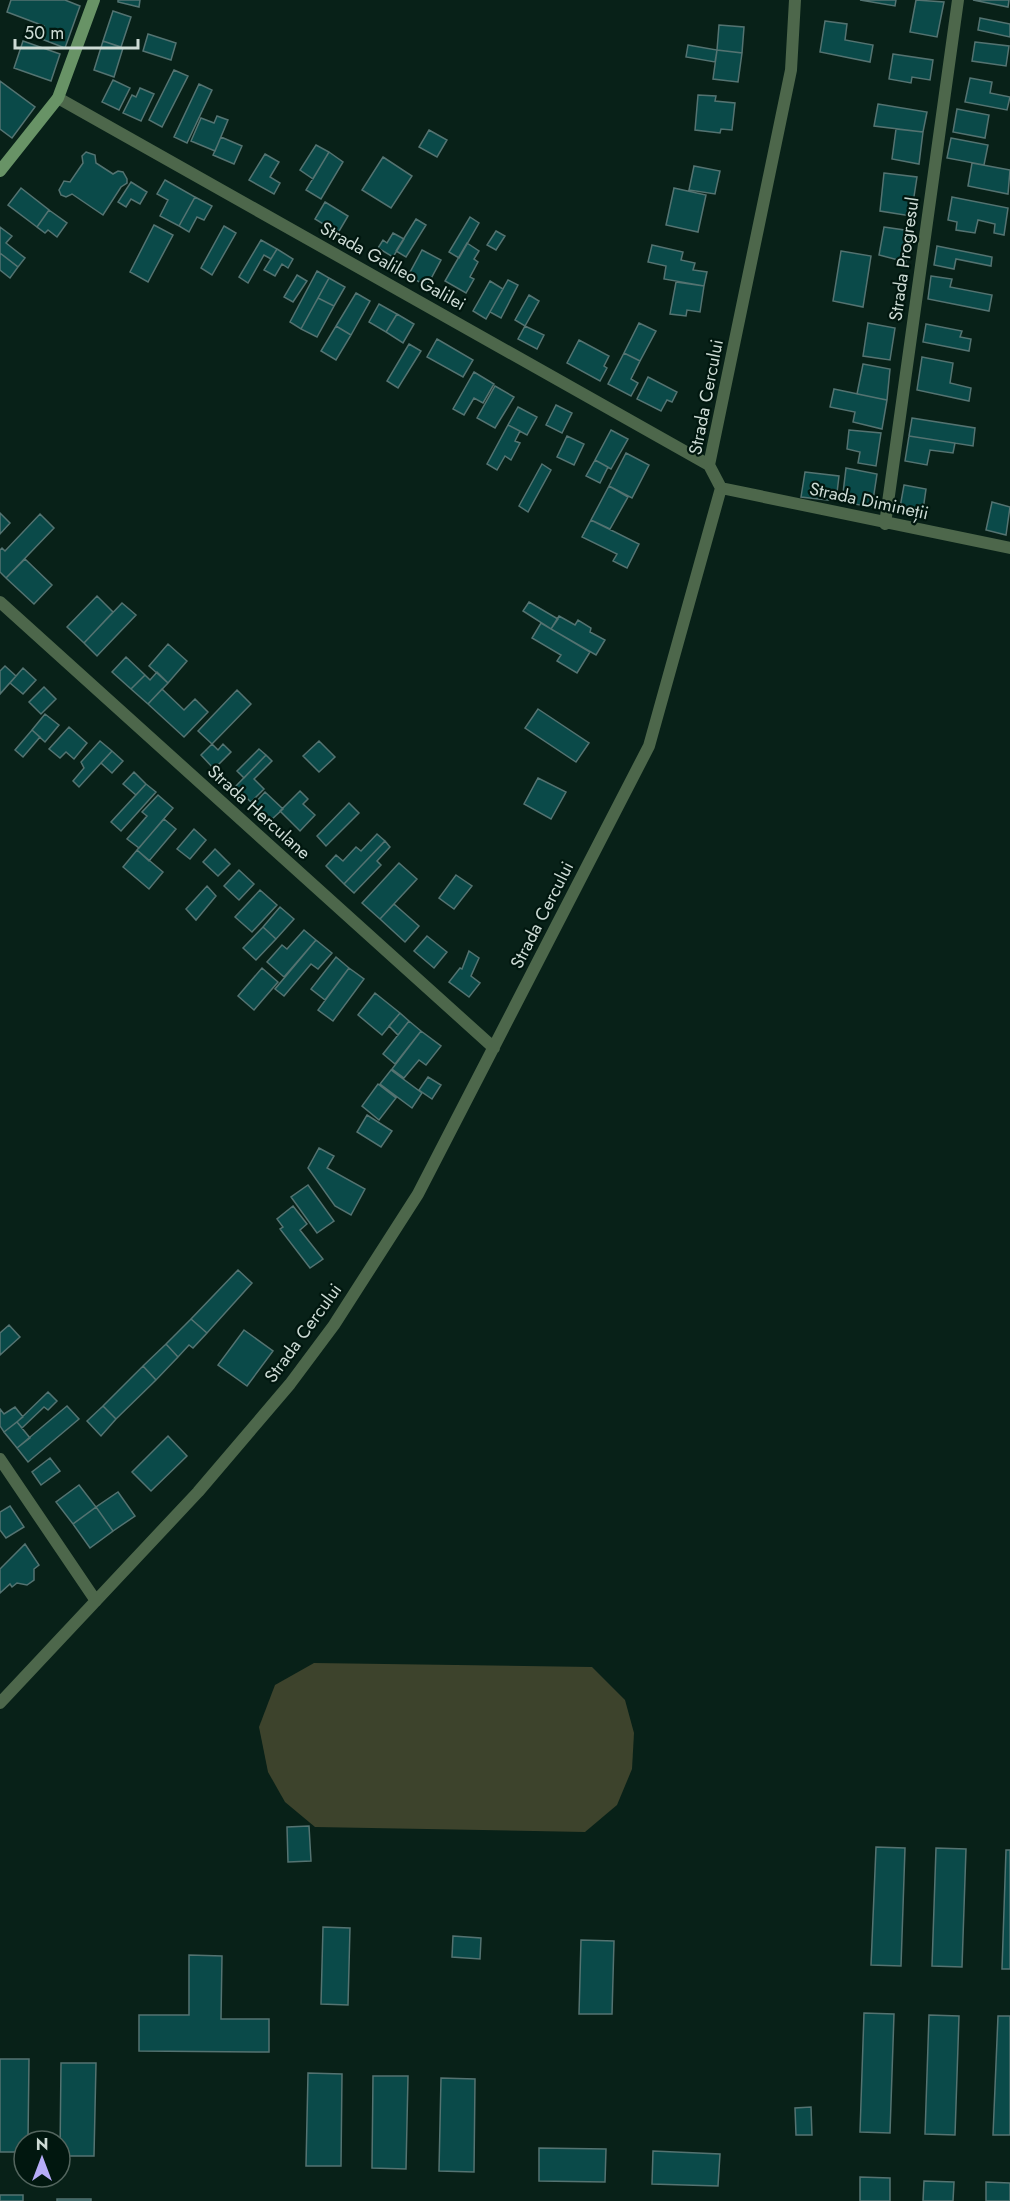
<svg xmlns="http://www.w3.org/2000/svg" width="1010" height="2201" viewBox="0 0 1010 2201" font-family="Jost,sans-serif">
	<rect width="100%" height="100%" fill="#082118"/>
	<!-- green -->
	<path fill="#3d432c" d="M314 1663 592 1667 625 1700 634 1733 632 1769 617 1805 585 1832 315 1827 285 1802 268 1772 259 1727 275 1685Z"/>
	<!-- building -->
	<path fill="#0a4a49" stroke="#547371" stroke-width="1.5" d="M11 0H65L80 6 65 48 39 38 44 26 7 12Z
		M118 0H140L139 7 118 2Z
		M860 0H896L895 6Z
		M916 0 944 2 937 37 910 32Z
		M973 0H1009L1008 7Z
		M113 11 131 17 121 47 103 41Z
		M980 18 1010 24V37L978 30Z
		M825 21 847 24 845 40 873 45 870 62 820 52Z
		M719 25 744 27 742 53 717 50Z
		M148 34 176 43 171 60 143 51Z
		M23 41 60 54 51 81 14 68Z
		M103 41 123 48 114 77 94 70Z
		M975 42 1009 46 1006 66 972 61Z
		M688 45 717 50 715 62 686 57Z
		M717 50 742 53 738 82 713 79Z
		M893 54 933 60 930 80 912 77 911 83 889 79Z
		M174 70 188 76 162 127 149 120Z
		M970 78 992 82 990 93 1010 97 1007 110 965 102Z
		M113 80 130 88 119 110 102 102Z
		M0 81 35 107 12 138 0 129Z
		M199 84 212 90 187 143 174 137Z
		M140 88 154 94 141 121 123 113 132 95 136 97Z
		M698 95 716 96 715 101 735 103 732 130 721 129 720 133 695 130Z
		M878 104 927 112 923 132 874 126Z
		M957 109 989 115 985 138 953 132Z
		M217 116 228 120 215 151 191 141 201 118 214 123Z
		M896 129 923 132 919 164 892 159Z
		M429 130 447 140 437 157 419 147Z
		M221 137 242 146 234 164 213 155Z
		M951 138 988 145 984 165 947 158Z
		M316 145 329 152 313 179 300 170Z
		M86 152 95 155 96 163 113 174 118 171 123 172 127 179V183L121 187 103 215 72 194 66 197 61 195 59 190 64 181 70 182 83 163 82 156Z
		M329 152 343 162 321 199 306 190Z
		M265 154 279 162 270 177 280 183 274 194 249 180Z
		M383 157 412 176 391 208 362 190Z
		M972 163 1010 170 1008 194 968 186Z
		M694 166 720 171 715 194 689 190Z
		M884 173 917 177 911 216 880 211Z
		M165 180 195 197 179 226 160 216 168 200 157 194Z
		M131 182 147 192 140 204 131 199 126 207 118 202Z
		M21 188 49 210 37 227 8 205Z
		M674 188 706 195 698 232 666 225Z
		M195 197 212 206 204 220 197 217 189 232 179 226Z
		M952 197 1008 208 1004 235 994 233 995 224 978 220 975 233 956 230 957 222 948 220Z
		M325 202 348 216 338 233 315 219Z
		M49 210 67 223 57 237 48 230 45 233 37 227Z
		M470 217 479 223 459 258 449 252Z
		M416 219 426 225 406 257 396 251Z
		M154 225 173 235 148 282 130 272Z
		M224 226 236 233 212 275 201 268Z
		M0 227 12 236 6 243 25 258 18 267 0 253Z
		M884 227 911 231 906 262 879 255Z
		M496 231 505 236 496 250 487 245Z
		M393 233 404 239 393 257 378 248 383 240 387 243Z
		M261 240 277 249 271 259 264 255 248 283 239 277Z
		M467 243 479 251 474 259 478 262 470 277 474 279 466 293 445 281Z
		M652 245 683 252 681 260 695 263 693 270 707 272 704 286 664 279 666 266 648 262Z
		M937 246 992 257 991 266 956 259 954 269 934 265Z
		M277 249 293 259 288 268 282 264 275 276 264 270Z
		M422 250 441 260 427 286 408 276Z
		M841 251 871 256 863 307 833 301Z
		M0 253 18 267 10 278 0 270Z
		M317 271 329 278 301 329 290 322Z
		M297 275 307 281 293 302 284 297Z
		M931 276 952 279 950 287 992 295 989 311 928 299Z
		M329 278 345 287 334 306 318 298Z
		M508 280 518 285 501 318 490 312Z
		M490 281 503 289 486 319 473 311Z
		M676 282 704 286 700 312 687 310 686 316 670 314Z
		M356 293 370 301 351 335 336 326Z
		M529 295 539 301 525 326 515 320Z
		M318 298 334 306 317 337 301 329Z
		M379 304 397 314 386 332 369 322Z
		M397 314 414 324 403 343 386 332Z
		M639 323 656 331 640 361 624 353Z
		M868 323 895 328 890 360 863 356Z
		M926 324 962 331 960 337 971 339 969 351 923 342Z
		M336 326 351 335 336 360 321 351Z
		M525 326 544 335 537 349 518 339Z
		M437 339 473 360 463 377 427 357Z
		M579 340 609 356 604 366 607 368 600 381 567 363Z
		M409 344 421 351 398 388 387 381Z
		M624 353 640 361 631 379 638 383 631 396 608 384Z
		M922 357 953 363 950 383 971 388 969 401 917 390Z
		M863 364 890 369 887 400 857 394Z
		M474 372 494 384 483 403 474 398 464 415 453 409Z
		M648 377 677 392 672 402 667 400 661 411 637 399Z
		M495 386 514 397 495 428 477 418Z
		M834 389 887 400 882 429 853 422 855 412 830 407Z
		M556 405 572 413 562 433 546 425Z
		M518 407 537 417 527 435 508 425Z
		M912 418 975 428 973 446 909 436Z
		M508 425 520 431 515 441 520 443 511 460 505 456 497 470 487 464Z
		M611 430 628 439 611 469 595 460Z
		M849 430 881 433 876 466 858 463 860 452 847 449Z
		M567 436 584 444 574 465 557 457Z
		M909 436 955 443 953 453 930 450 927 465 905 461Z
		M626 453 649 465 632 498 609 486Z
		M595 460 608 467 600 483 586 476Z
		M542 464 551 470 528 512 519 506Z
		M846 468 877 474 872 507 842 502Z
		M805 472 839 476 836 501 801 497Z
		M904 485 926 489 922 517 899 513Z
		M609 486 628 497 610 529 591 520Z
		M992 502 1010 507 1006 535 986 530Z
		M0 513 10 523 0 534Z
		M40 514 54 528 6 578 0 572V550L2 548 5 551Z
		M591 520 639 544 627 568 613 561 617 554 582 537Z
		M25 559 52 585 34 604 6 578Z
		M97 596 113 612 84 643 67 627Z
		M529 602 558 619 551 629 523 611Z
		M122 603 136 615 97 656 84 643Z
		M559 616 575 625 578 620 591 628 590 632 605 640 596 655 551 629Z
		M541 623 590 652 577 673 557 661 561 655 532 638Z
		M168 644 187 661 168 683 149 666Z
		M126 657 145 675 131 689 112 672Z
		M5 666 16 676 0 694V671Z
		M23 668 36 680 23 694 10 683Z
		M157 672 168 683 148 704 131 689 145 675 150 680Z
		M44 687 56 699 41 714 29 702Z
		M162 689 184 710 195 699 208 712 184 737 148 704Z
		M237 690 251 704 212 744 198 731Z
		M538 709 589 743 576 762 525 728Z
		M45 714 59 725 45 742 32 730Z
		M69 727 87 743 74 759 66 752 60 758 49 749Z
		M32 730 40 737 23 757 15 750Z
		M100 741 112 751 79 787 73 781 84 768 81 762Z
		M319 741 335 757 319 772 303 756Z
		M212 744 218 750 223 744 231 752 214 769 201 755Z
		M259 749 266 755 244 778 237 771Z
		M112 751 123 761 112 773 101 763Z
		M266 755 272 761 254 779 264 789 251 802 235 787Z
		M134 772 146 784 136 795 123 784Z
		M538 778 566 792 551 819 524 804Z
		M146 784 156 792 121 831 111 822Z
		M300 791 308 799 303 804 315 815 300 831 280 811Z
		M265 792 283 809 271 820 254 804Z
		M158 795 173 808 139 848 127 839 147 816 142 812Z
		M349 803 359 813 326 846 317 836Z
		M164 819 176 829 149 861 137 850Z
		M194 829 206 840 190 859 177 849Z
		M377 834 385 841 344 884 326 866 336 855 343 861 356 847 361 851Z
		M385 841 390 847 377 861 381 865 354 893 344 884Z
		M215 849 230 864 218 876 203 862Z
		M137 850 163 872 149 889 123 867Z
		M399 863 417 879 380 919 362 903Z
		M239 870 254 884 239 900 224 886Z
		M456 875 472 886 454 909 439 898Z
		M207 886 216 896 196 920 186 909Z
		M260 890 277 905 252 932 235 917Z
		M394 904 419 926 405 942 380 919Z
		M280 907 294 919 276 939 263 927Z
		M263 927 276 939 256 960 243 948Z
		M304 930 316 940 284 977 267 962 282 945 287 949Z
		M427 936 447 952 434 968 414 951Z
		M316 940 332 953 318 969 311 964 284 996 275 989Z
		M469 951 479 958 471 976 480 983 469 997 449 982 460 968 462 969Z
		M336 957 349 968 325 1000 311 989Z
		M262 968 278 982 254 1010 238 996Z
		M349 968 364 979 333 1021 318 1010Z
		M375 993 400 1013 382 1035 358 1015Z
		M400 1013 409 1021 398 1035 389 1026Z
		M409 1021 421 1031 395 1064 383 1054Z
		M421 1031 441 1046 426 1065 419 1060 404 1078 392 1069Z
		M391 1070 422 1093 412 1108 380 1084Z
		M428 1077 441 1085 432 1099 419 1090Z
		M378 1084 396 1098 379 1120 362 1106Z
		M367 1115 392 1131 381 1147 357 1132Z
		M319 1148 334 1156 327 1168 365 1189 351 1215 335 1206 308 1168Z
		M308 1185 334 1221 317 1233 291 1197Z
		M293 1206 307 1224 300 1230 323 1259 310 1268 280 1229 283 1227 277 1219Z
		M238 1270 252 1283 207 1333 191 1319Z
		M191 1319 207 1333 193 1348 189 1345 178 1357 166 1344Z
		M9 1325 20 1337 0 1355V1333Z
		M244 1330 273 1351 247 1386 218 1365Z
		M166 1344 178 1357 156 1380 143 1366Z
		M143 1366 156 1380 116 1419 103 1406Z
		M48 1392 57 1401 48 1410 44 1407 22 1428 17 1422Z
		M67 1406 79 1419 28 1462 17 1448Z
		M103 1406 116 1419 101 1436 87 1421Z
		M15 1407 23 1417 4 1432 0 1426V1409L4 1414Z
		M17 1422 30 1438 17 1448 4 1432Z
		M168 1436 187 1456 151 1491 132 1472Z
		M50 1458 60 1471 41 1485 32 1472Z
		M79 1485 96 1507 73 1524 56 1502Z
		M118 1492 135 1516 113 1531 96 1507Z
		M10 1506 24 1527 6 1538 0 1530V1512Z
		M96 1507 113 1531 90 1548 73 1524Z
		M25 1544 39 1565 34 1569V1580L27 1585 17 1583 12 1587 10 1584 0 1593V1569Z
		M309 1826 311 1861 288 1862 287 1827Z
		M876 1847 905 1848 901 1966 871 1965Z
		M936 1848 966 1849 962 1967 932 1966Z
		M1006 1850H1010V1969H1002Z
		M323 1927 350 1928 348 2005 321 2004Z
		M453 1936 481 1938 480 1959 452 1957Z
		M581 1940 614 1941 612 2014H579Z
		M189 1955 222 1956 221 2019H269V2052L139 2051V2015H189Z
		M864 2013 894 2014 890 2133 860 2132Z
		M929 2015 959 2016 955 2135 925 2134Z
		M998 2016H1010V2135H993Z
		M0 2059H29L28 2141H24V2152H0Z
		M61 2063H96L94 2156H60Z
		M308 2073 342 2074 341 2166H306Z
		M373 2076H408L406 2169 372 2168Z
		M441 2078 475 2079 474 2172 439 2171Z
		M811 2107 812 2135H796L795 2108Z
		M539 2148 606 2149 605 2182 539 2181Z
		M653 2151 720 2154 718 2186 652 2184Z
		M860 2177 890 2178V2201H860Z
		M924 2181 954 2182 953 2201H923Z
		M986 2182 1010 2183V2201H986Z
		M0 2195H23V2201H0Z
		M57 2199H91V2201H57Z"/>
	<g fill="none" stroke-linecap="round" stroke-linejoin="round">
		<!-- minor -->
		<path stroke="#4d674b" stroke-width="12" d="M58 98 709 465
			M721 488 1010 548
			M885 524 958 0
			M0 602 494 1048
			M0 1459 96 1601
			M0 1703 198 1492 290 1384 334 1325 418 1194 649 746 721 488 709 465 791 70 795 0"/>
		<!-- secondary -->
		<path stroke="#689366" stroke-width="12" d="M0 171 58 98 94 0"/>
	</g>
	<g text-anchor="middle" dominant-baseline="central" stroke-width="4.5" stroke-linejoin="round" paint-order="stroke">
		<!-- street labels -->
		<g font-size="18" fill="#cddbd5" stroke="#01170f">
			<text transform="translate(904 259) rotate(-82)">Strada Progresul</text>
			<text transform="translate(393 266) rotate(29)">Strada Galileo Galilei</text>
			<text transform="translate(706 397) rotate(-79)">Strada Cercului</text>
			<text transform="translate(869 501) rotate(12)">Strada Dimineții</text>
			<text transform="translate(259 812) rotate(42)">Strada Herculane</text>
			<text transform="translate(542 915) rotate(-63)">Strada Cercului</text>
			<text transform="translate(303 1333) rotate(-54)">Strada Cercului</text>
		</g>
	</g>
	<!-- north arrow -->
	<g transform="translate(42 2159)"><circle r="28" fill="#01170f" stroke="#53655e" stroke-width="1.5"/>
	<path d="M0-4.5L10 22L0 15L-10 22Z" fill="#b6acf8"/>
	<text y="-9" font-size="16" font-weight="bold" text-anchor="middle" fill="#cddbd5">N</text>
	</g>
	<!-- scale -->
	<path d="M15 39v9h123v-9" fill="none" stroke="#cddbd5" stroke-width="3"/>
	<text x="24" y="39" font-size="18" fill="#cddbd5" stroke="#01170f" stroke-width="4.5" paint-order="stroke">50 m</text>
</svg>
